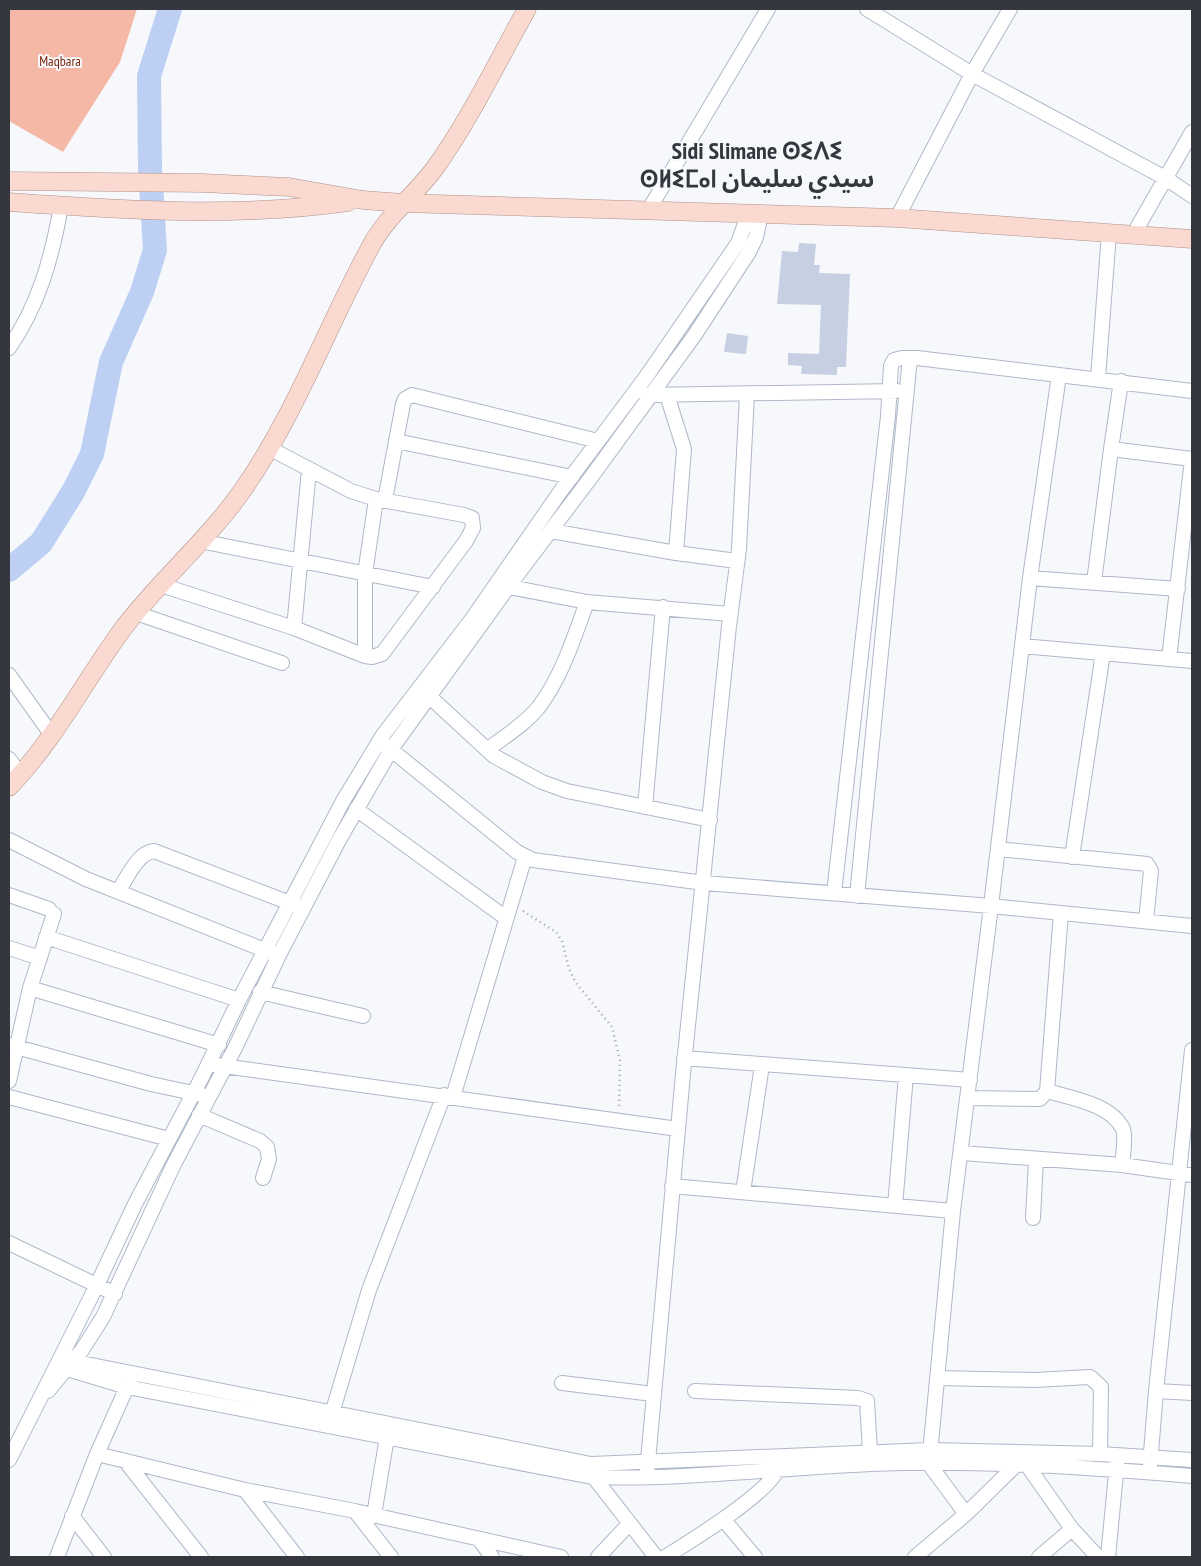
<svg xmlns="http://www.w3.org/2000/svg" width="1201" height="1566" viewBox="0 0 1201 1566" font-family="'PT Sans Narrow','Noto Sans Arabic','Noto Sans Tifinagh',sans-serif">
	<rect width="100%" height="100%" fill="#f6f8fc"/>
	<!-- green -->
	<path fill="#f5b7a6" d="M9 9H137L120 62 63 152 9 121Z"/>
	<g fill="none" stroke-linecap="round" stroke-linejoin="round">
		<!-- river -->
		<path stroke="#bdd0f4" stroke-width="24" d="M9 570 41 543 73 492 92 454 111 362 142 292 155 250 150 168 149 76 170 9"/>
	</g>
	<!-- building -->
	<path fill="#c7d0e2" d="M799 243 816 244 814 265H820L819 273 850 274 846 367H837V375L801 374 802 366 788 365V353L819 354 821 305 777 304 782 251 798 252Z
		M727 333 748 336 746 354 724 352Z"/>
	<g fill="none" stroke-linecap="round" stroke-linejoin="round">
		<defs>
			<path id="minor" d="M867 9 972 74 1167 179 1192 196
				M648 211 768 9
				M897 218 972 74 1010 9
				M1133 235 1192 132
				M9 348C39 305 52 257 61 206
				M1059 375 1030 578 991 906 1192 926
				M1098 378 1109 233
				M1121 381 1111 449 1192 459
				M646 395 897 391
				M667 395 684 449 676 553
				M396 441 572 477
				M385 500 403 404 405 399 412 395 598 441
				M551 531 676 553 737 561
				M200 541 433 587
				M1030 578 1178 589
				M1094 582 1111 449
				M161 585 294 628 365 656 372 657 382 654 466 541 473 528 472 518 464 515 376 499 351 491 269 448
				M499 585 587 602 730 614
				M136 613 282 663
				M294 628 309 470
				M1022 646 1192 661
				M365 656V574L376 499
				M1169 659 1192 459
				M9 675 51 734
				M430 697 494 756 542 782 567 791 710 820
				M384 744 517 852 533 860 704 883 991 906 953 1211 929 1464 966 1514
				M487 750C504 737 525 724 538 708 562 677 574 637 587 602
				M9 759 21 775
				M645 807 663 607
				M356 809 506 918
				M9 840 86 879 272 953
				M998 849 1147 864 1151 871 1146 921
				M1072 857 1103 653
				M119 890C127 878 138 852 154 851L298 906
				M834 893 888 416 891 366 894 360 902 358H917L1192 391
				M9 895 49 909
				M857 896 910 358
				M46 937 239 1000
				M9 948 40 958
				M30 988 219 1045
				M260 992 363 1016
				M9 1045 151 1084 202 1095
				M684 1058 970 1080
				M216 1065 678 1129
				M9 1081 30 988 54 914
				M1047 1091C1071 1098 1111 1104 1123 1129 1126 1138 1123 1155 1122 1165
				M9 1097 169 1139
				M453 1097 525 857
				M968 1098 1040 1099 1047 1091 1061 913
				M199 1115 260 1141 267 1147 269 1159 263 1178
				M962 1153 1122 1165 1192 1175
				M672 1186 953 1211
				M743 1192 762 1065
				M895 1206 906 1075
				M1033 1218 1036 1160
				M9 1243 115 1294
				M71 1361 591 1464 930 1450 1100 1454 1192 1460
				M61 1367 127 1387 592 1477C685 1480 778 1468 871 1464 978 1460 1086 1467 1192 1476
				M937 1378 1035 1380 1090 1377 1101 1387 1100 1454
				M562 1383 653 1394
				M48 1391 82 1350 103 1317 173 1166 235 1048 280 953 339 840 392 748 514 579 589 480 694 336 749 252 756 237 761 214
				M695 1391 858 1398 867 1401 870 1452
				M1156 1391 1192 1393
				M330 1420 369 1290 444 1095
				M97 1454 130 1380
				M9 1460 97 1285 135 1204 202 1077 239 1000 343 801 383 735 472 619 560 492 646 377 738 243 749 213
				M126 1462 201 1557
				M1027 1465 1072 1529 1098 1557
				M1150 1465 1156 1391 1192 1050
				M589 1471 656 1557
				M647 1472 683 1074 729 626 739 549 747 395
				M245 1490 297 1557
				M355 1511 391 1557
				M374 1515 387 1437
				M72 1516 104 1557
				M723 1519 755 1557
				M479 1539 492 1557
				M57 1557 97 1454 245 1490 355 1511 561 1557
				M598 1557 629 1524
				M665 1557C686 1544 778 1488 779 1465
				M915 1557 966 1514 1015 1466
				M1039 1557 1072 1529
				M1108 1557 1117 1463"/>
			<path id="major" d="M9 181 202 183 289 187 363 200 403 203 897 218 1192 239
				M9 202C121 210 236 218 348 202
				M9 787C54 741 84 682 122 630 159 581 207 541 242 491 296 414 327 326 372 244 388 215 415 195 435 168 470 119 497 62 527 9"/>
		</defs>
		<!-- minor casing -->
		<use href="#minor" stroke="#afb8c9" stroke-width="16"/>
		<!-- major casing -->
		<use href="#major" stroke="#b18f88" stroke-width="19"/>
		<!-- path -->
		<path stroke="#9ea1a6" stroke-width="2.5" stroke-dasharray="1 4" stroke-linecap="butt" d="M523 911 556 932 562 941 569 969 576 983 612 1027 620 1060 619 1109"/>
		<!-- minor -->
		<use href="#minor" stroke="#fff" stroke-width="14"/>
		<!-- major -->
		<use href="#major" stroke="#f9d9d0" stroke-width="18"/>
	</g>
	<g text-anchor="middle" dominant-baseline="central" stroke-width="4" stroke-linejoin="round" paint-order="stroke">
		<!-- park labels -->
		<g font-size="14" fill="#79250d" stroke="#f6f8fc">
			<text x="60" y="61">Maqbara</text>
		</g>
		<!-- town labels -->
		<g font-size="24" font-weight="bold" fill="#34373e" stroke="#f6f8fc">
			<text x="757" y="150">Sidi Slimane ⵙⵉⴷⵉ<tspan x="757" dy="28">ⵙⵍⵉⵎⴰⵏ سيدي سليمان</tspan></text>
		</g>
	</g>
	<!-- border -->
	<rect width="1201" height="1566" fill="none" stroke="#34373e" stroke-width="20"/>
</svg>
